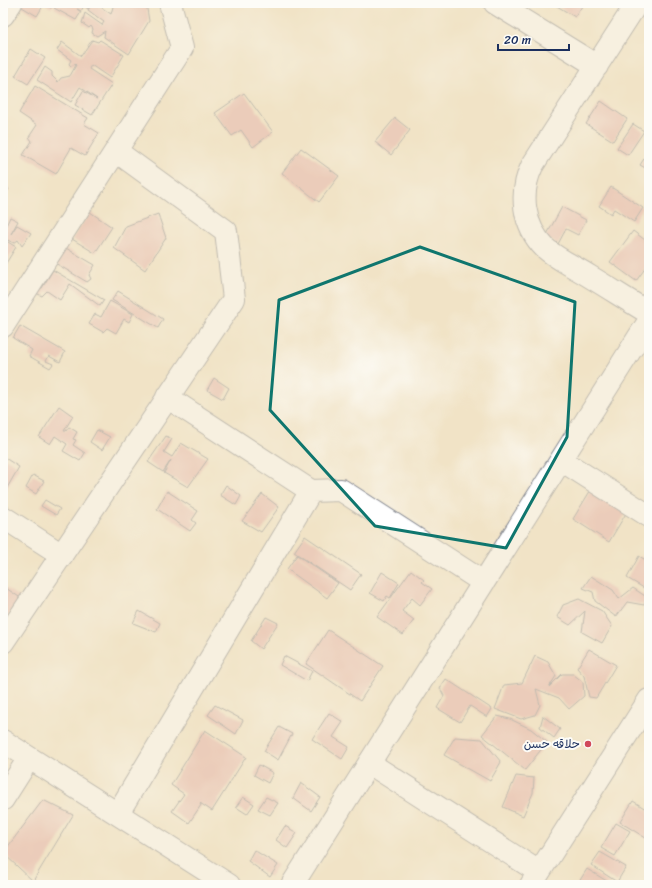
<svg xmlns="http://www.w3.org/2000/svg" width="652" height="888" viewBox="0 0 652 888" font-family="Sriracha,'Playpen Sans Arabic',sans-serif">
	<rect width="100%" height="100%" fill="#fdfcf7"/>
	<filter id="ink" filterUnits="userSpaceOnUse"><feTurbulence type="fractalNoise" baseFrequency=".025" numOctaves="2"/><feDisplacementMap in="SourceGraphic" scale="8" xChannelSelector="R" yChannelSelector="G"/><feConvolveMatrix kernelMatrix="1 2 1 2 8 2 1 2 1" color-interpolation-filters="sRGB"/></filter>
	<filter id="wash" filterUnits="userSpaceOnUse"><feTurbulence type="fractalNoise" baseFrequency=".012" numOctaves="4" result="noise"/><feDisplacementMap in="SourceGraphic" scale="16" xChannelSelector="R" yChannelSelector="G"/><feGaussianBlur stdDeviation="0.9" result="paint"/><feColorMatrix in="noise" values="0 0 0 0 0 0 0 0 0 0 0 0 0 0 0 0 0 1.4 0 .05"/><feComposite in="paint" operator="in"/></filter>
	<g filter="url(#wash)">
		<rect width="100%" height="100%" fill="#f1e3c6"/>
		<g id="blocks">
			<!-- building -->
			<path fill="#e5b0aa" d="M18 3H38L43 6 37 16 17 4Z
				M44 3H56L51 8Z
				M57 3H92L88 9 84 6 81 11 77 9 81 12 76 20 54 8Z
				M93 3H100L99 6 111 14 114 3H146L149 21 129 54 104 37 105 31 97 36 92 33 93 29 91 26 89 28 82 23 85 13 102 25 104 22 88 10Z
				M552 3H584L575 17Z
				M92 40 98 42 100 40 124 55 110 78 91 65 89 69 112 84 92 115 75 105 83 91 97 99 80 87 71 102 37 80 45 67 52 72V76L58 82 61 78 70 76 76 65 75 64 71 66 69 64 71 60 57 50 62 42 81 56Z
				M31 49 45 58 28 84 15 76Z
				M35 86 88 118 84 124 99 133 85 156 71 148 56 174 23 155 32 141 29 137 37 125 19 113Z
				M244 93 273 132 253 147 241 130 232 136 215 113Z
				M601 101 627 119 613 141 586 124Z
				M395 118 410 130 391 155 375 142Z
				M633 124 644 131 628 155 617 148Z
				M301 148 339 176 319 202 282 173Z
				M649 151V170L640 165Z
				M3 185 9 189 3 198Z
				M611 187 643 208 634 222 614 209 611 214 599 206Z
				M562 207 586 220 578 235 566 229 558 244 545 238Z
				M90 212 112 227 95 253 72 239Z
				M158 214 166 238 145 270 114 248 126 226Z
				M10 217 18 221 11 234 17 225 31 233 22 246 18 240 14 243 3 238V232Z
				M633 231 649 243V263L636 281 610 262Z
				M3 239 16 247 3 268Z
				M59 244 95 265 89 275 91 279 87 282 50 260Z
				M53 270 104 300 100 306 70 284 60 300 47 291 42 296 36 293 38 288H42Z
				M118 291 163 319 158 328 112 300Z
				M110 301 133 314 129 322 124 319 116 333 107 328 103 332 89 324 95 314 101 317Z
				M20 326 65 352 60 362 49 356 46 361 53 364 50 368 29 356 32 350 13 338Z
				M214 378 229 388 223 399 207 390Z
				M59 406 73 416 64 431H66L69 427 77 432 73 439 76 440 73 445 85 453 80 461 63 451 67 444 55 436 50 444 39 437Z
				M97 430 110 437 102 450 90 442Z
				M166 436 172 439 164 452 172 457 181 443 208 459 188 487 164 473 171 460 163 472 148 462Z
				M5 458 19 467 3 495V461Z
				M33 475 44 481 36 494 26 488Z
				M226 485 241 496 236 505 220 495Z
				M592 488 628 510 609 542 573 519Z
				M167 491 198 511 192 520 196 523 190 531 157 509Z
				M262 494 279 507 261 532 242 521Z
				M45 500 60 509 56 515 41 506Z
				M305 536 361 574 350 590 294 552Z
				M297 555 338 583 327 598 287 569Z
				M639 556 649 562V591L627 578Z
				M411 570 424 580 422 582 432 589 420 605 412 598 402 611 414 620 403 635 377 617Z
				M382 572 399 583 390 598 387 596 384 601 370 593Z
				M591 576 613 590 619 599 633 588 648 598 644 605 627 602 616 617 595 601 593 592 583 588Z
				M3 586 22 599 3 623Z
				M579 599 602 611 612 626 602 643 582 632 585 611 570 625 557 617 563 605Z
				M139 611 160 623 156 632 133 623Z
				M266 617 278 623 261 649 251 641Z
				M328 630 383 666 360 701 306 664Z
				M589 649 616 665 596 698 589 697 584 676 577 668Z
				M284 656 312 671 307 681 280 665Z
				M535 656 548 662 556 676 549 687 562 674H573L583 682 584 696 569 709 559 698 536 689 540 705 535 715 521 719 495 709 504 685 522 683Z
				M446 679 492 709 487 717 470 706 460 722 437 708 444 696 440 688Z
				M215 705 243 720 236 734 208 715Z
				M329 713 343 722 333 737 349 747 342 759 312 739Z
				M497 716 510 719 531 729 547 742 525 770 482 735Z
				M543 716 560 729 554 738 540 727Z
				M279 727 292 734 278 760 264 751Z
				M205 730 246 757 212 811 200 803 201 805 189 823 172 811 184 794 171 785Z
				M455 737 482 739 501 762 490 781 444 755Z
				M259 765 273 773 268 783 254 775Z
				M516 776 534 778 533 793 523 816 503 807Z
				M301 783 320 797 311 811 293 798Z
				M243 797 254 804 247 814 236 807Z
				M266 797 278 803 270 815 258 809Z
				M43 800 73 815 33 881 3 853Z
				M633 801 649 811V840L620 822Z
				M616 823 630 831 615 856 601 848Z
				M285 826 297 833 287 848 276 840Z
				M254 850 278 865 270 877 248 861Z
				M600 852 626 867 617 882 591 865Z
				M587 869 610 883 608 885H577Z"/>
		</g>
	</g>
	<g filter="url(#ink)">
		<use href="#blocks" fill-opacity="0" stroke="#868992" stroke-width="1"/>
		<g fill="none" stroke-linecap="round" stroke-linejoin="round">
			<defs>
				<path id="minor" d="M495 3 597 66
					M637 3 532 166C519 193 523 226 545 248 557 259 575 267 589 276 609 288 629 301 649 313
					M3 15 11 3
					M3 326 182 48 170 3
					M167 397 311 491 341 490 483 582
					M561 460 649 516
					M3 517 62 555
					M3 642 234 299 226 231 116 151
					M3 741 229 885
					M369 763 539 872
					M3 799 29 758
					M118 813 311 491
					M292 885 649 321
					M531 885 649 700"/>
			</defs>
			<!-- minor casing -->
			<use href="#minor" stroke="#868992" stroke-width="24"/>
			<!-- minor -->
			<use href="#minor" stroke="#fff" stroke-width="22"/>
		</g>
	</g>
	<!-- marked area -->
	<path d="M0 0H652V888H0ZM420 247 575 302 567 437 506 548 375 526 270 410 279 300Z" fill="#f1e3c6" fill-opacity=".55" fill-rule="evenodd"/>
	<path fill="none" stroke="#0f766e" stroke-width="3" stroke-linejoin="round" d="M420 247 575 302 567 437 506 548 375 526 270 410 279 300Z"/>
	<!-- markers -->
	<circle fill="#d1495b" stroke="#fdfcf7" stroke-width="1.5" cx="588" cy="744" r="4"/>
	<g text-anchor="middle" dominant-baseline="central" stroke-width="4" stroke-linejoin="round" paint-order="stroke">
		<!-- poi labels -->
		<g font-size="12" fill="#1b2f5e" stroke="#fdfcf7" text-anchor="end">
			<text x="580" y="744">حلاقه حسن</text>
		</g>
	</g>
	<!-- margin -->
	<rect width="652" height="888" fill="none" stroke="#fdfcf7" stroke-width="16"/>
	<!-- scale -->
	<path d="M498 44v6h71v-6" fill="none" stroke="#1b2f5e" stroke-width="2"/>
	<text x="504" y="44" font-size="12" fill="#1b2f5e" stroke="#fdfcf7" stroke-width="3" paint-order="stroke">20 m</text>
</svg>
